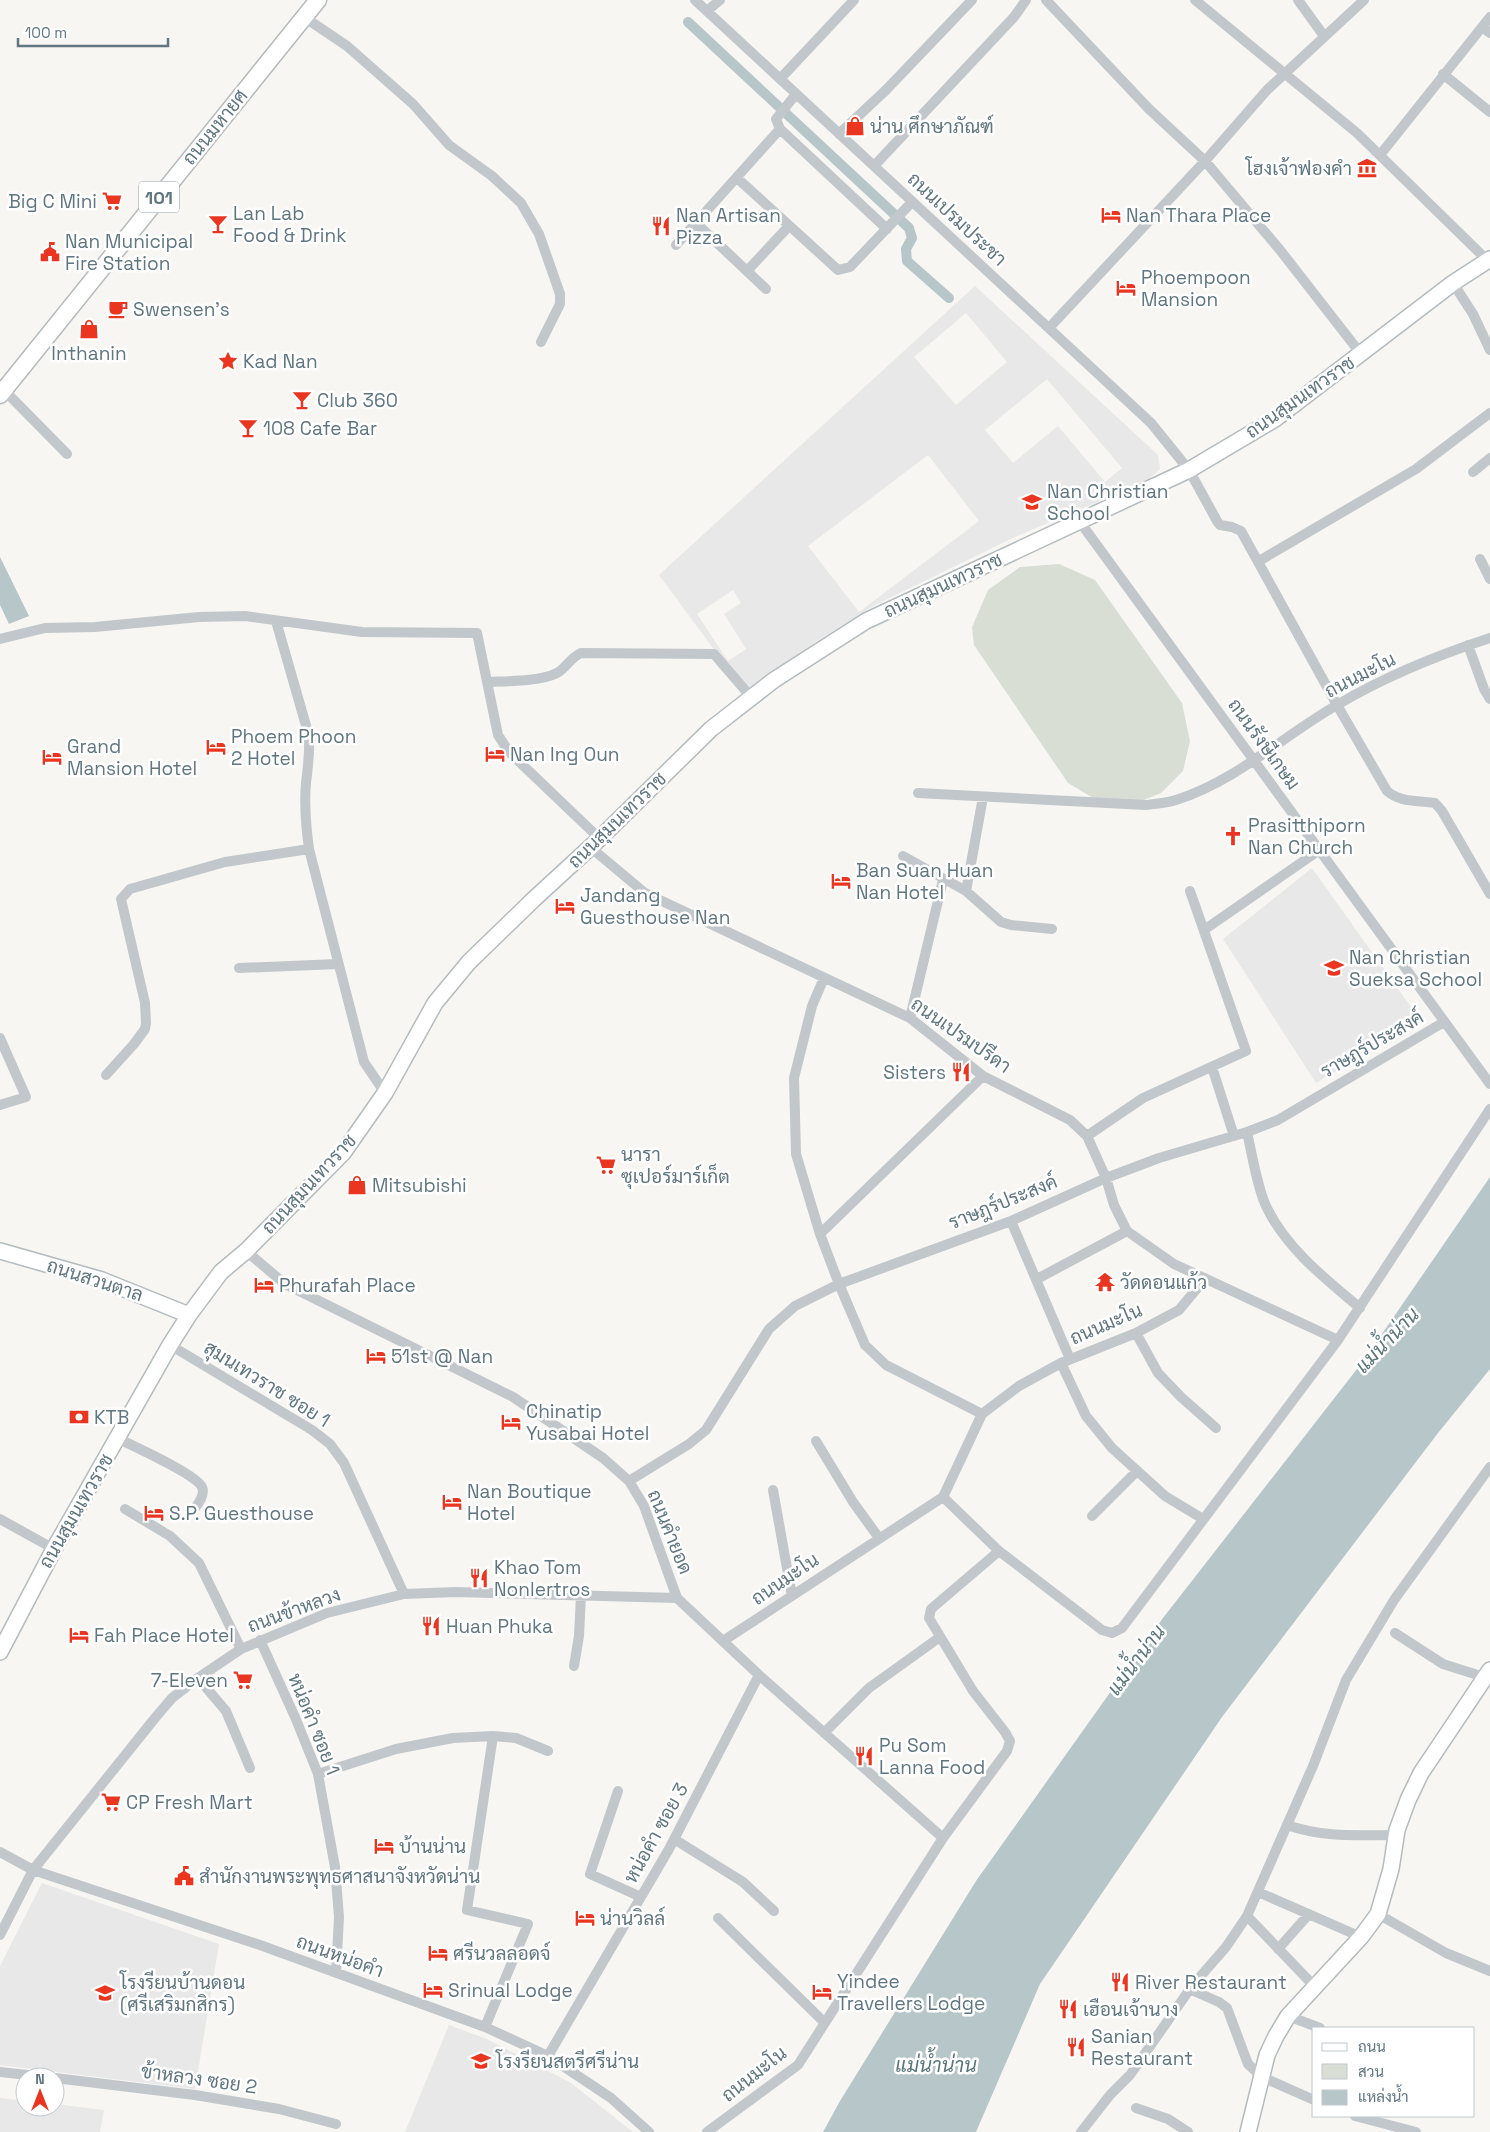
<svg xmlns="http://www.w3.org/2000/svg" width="1490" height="2132" viewBox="0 0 1490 2132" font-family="'Space Grotesk',Sarabun,sans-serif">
	<rect width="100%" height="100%" fill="#f7f6f3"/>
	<!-- built -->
	<path fill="#e7e8e7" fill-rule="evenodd" d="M975 286 1158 455 1160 469 1145 482 1015 537 875 605 814 643 746 693 659 575ZM966 313 1007 362 956 405 914 357ZM1047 379 1122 468 1105 482 1058 426 1013 463 985 430ZM928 455 979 521 859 612 808 546ZM733 590 741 603 724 614 746 649 728 661 697 614Z
		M1312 868 1421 1021 1316 1083 1223 939Z
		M42 1883 219 1944 195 2089 0 2065V1966Z
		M449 2025 487 2039 571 2083 633 2132H405Z
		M0 2098 25 2101V2107H55V2104L104 2110 100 2132H0Z"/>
	<!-- park -->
	<path fill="#d9ded4" d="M1059 564 1095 580 1182 703 1190 741 1183 771 1161 793 1134 804 1100 802 1068 783 974 645 972 627 988 590 1020 567Z"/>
	<!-- water -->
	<path fill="#b7c6c9" d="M0 557 29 616 9 624 0 605Z
		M1490 1177V1369L1438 1433 1222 1717 1040 1984 976 2132H823L840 2101 976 1881 1163 1618 1364 1360Z"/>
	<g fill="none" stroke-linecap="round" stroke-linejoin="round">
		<!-- canal -->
		<path stroke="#b7c6c9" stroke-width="10" d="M688 22 909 228 912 238 906 249 907 261 949 298"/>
		<defs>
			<path id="secondary" d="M0 1251 102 1280 189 1315
				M0 1652 54 1549 170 1345 189 1315 221 1272 246 1251 343 1153 385 1093 435 1003 469 962 534 899 595 843 711 729 774 680 866 621 1189 470 1275 419 1453 283 1490 259
				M1248 2132 1267 2055 1276 2036 1288 2016 1361 1937 1378 1914 1391 1869 1397 1830 1408 1800 1421 1773 1490 1670"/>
			<path id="primary" d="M0 395 318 0"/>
		</defs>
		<!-- secondary casing -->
		<use href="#secondary" stroke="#b4bbbe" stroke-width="18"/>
		<!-- primary casing -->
		<use href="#primary" stroke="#b5bbbe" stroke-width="19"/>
		<!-- street -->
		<path stroke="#c1c7ca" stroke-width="10" d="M695 0 1151 423 1189 470 1217 521 1220 525 1232 527 1241 531 1337 705 1387 791C1401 803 1417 800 1435 803L1442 811 1490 894
			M1046 0 1149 109 1205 161 1280 250 1361 354
			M1195 0 1357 133 1487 260
			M1298 0 1324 36
			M707 11 720 0
			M304 17 347 46 413 104 449 145 492 176 521 203 539 234 560 294V304L541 342
			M1482 27 1490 33
			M1443 74 1490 112
			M780 79 854 0
			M796 94 776 119 780 129 887 229
			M839 134 886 90 972 0
			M1380 155 1490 17
			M874 166 1014 17 1026 0
			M737 178 838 270 850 267 912 202
			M696 223 766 289
			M676 245 780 129
			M747 271 789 226
			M1453 283 1473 314 1490 350
			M1049 328 1205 161 1267 90 1364 0
			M4 390 67 454
			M1473 472 1490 458
			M1080 522 1490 1084
			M1480 559 1490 579
			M1259 561 1416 469 1490 413
			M276 621 309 736C310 753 308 766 306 783 304 805 306 827 309 849L364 1062 385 1093
			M0 639 45 628 95 627 199 617 245 616 362 632 477 633 498 735 509 752 599 838
			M1468 645 1484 689 1490 699
			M487 682C506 681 539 682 557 673 566 668 570 658 581 653L714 654 751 697
			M918 793 1146 805C1156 804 1167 803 1176 800 1236 781 1283 736 1337 705 1384 677 1438 655 1490 638
			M590 847 645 893 910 1018 983 1076 1070 1120 1087 1136 1106 1178 1114 1205 1127 1231 1174 1264 1338 1340 1490 1109
			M903 856 966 891 1001 922 1011 925 1052 929
			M966 891 983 797
			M1204 930 1318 851
			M239 968 338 964
			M824 978 812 1006 794 1078 796 1154 820 1234 839 1284 865 1345 886 1365 982 1414
			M910 1018 943 880
			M0 1038 26 1097 0 1105
			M1212 1067 1234 1136
			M106 1075 134 1044 145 1029 146 1023 145 1003 121 899 130 889 225 862 309 849
			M1247 1132C1252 1154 1258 1192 1268 1210 1288 1250 1327 1280 1360 1308
			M1087 1136 1143 1098 1246 1051 1190 891
			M1011 1221 1070 1359
			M820 1234 983 1076
			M246 1251 285 1284 513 1397 603 1458 629 1481 644 1506 677 1598 759 1675 943 1838
			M1037 1279 1127 1231
			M1136 1333 1158 1373 1181 1397 1216 1428
			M170 1345 312 1430 330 1444 344 1463 404 1594
			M1061 1363 1086 1416 1112 1448 1165 1496 1203 1519
			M117 1438C133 1446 196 1474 202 1487 205 1494 199 1503 195 1508
			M816 1441 853 1502 879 1538
			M629 1481 689 1444 706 1430 769 1329 795 1306 839 1284 1011 1221 1106 1178 1159 1158 1247 1132 1278 1120 1444 1022
			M773 1490 792 1596
			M943 1497 999 1551 1102 1630 1112 1633 1122 1628 1338 1340
			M125 1509 170 1536 199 1563 241 1649
			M1092 1516 1137 1471
			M0 1519 54 1549
			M1395 1633 1443 1664 1484 1677
			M260 1640 295 1717 318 1774 335 1867 339 1917 336 1973
			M723 1641 943 1497 982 1414 1019 1386 1061 1363 1136 1333 1179 1310 1204 1280
			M574 1666 579 1636 581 1595
			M198 1678 226 1711 250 1768
			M824 1733 869 1688 940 1637
			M318 1774 396 1749 453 1738 493 1736 516 1738 548 1751
			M618 1791 590 1874 641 1897
			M1287 1825C1324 1838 1358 1835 1396 1835
			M674 1839 743 1882 774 1911
			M0 1852 33 1870 260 1945 485 2027 548 2056 611 2098 649 2132
			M1258 1892 1361 1937
			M1378 1914 1446 1953 1490 1971
			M1247 1916 1315 1987
			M718 1918 825 2023
			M0 1935 33 1870 155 1718 172 1698 198 1678 241 1649 327 1613 404 1594 455 1592 677 1598
			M1278 1949 1309 1914
			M1189 1989 1219 2002 1227 2008 1248 2064 1262 2077 1314 2100
			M1288 2016 1320 2028
			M485 2027 528 1924 467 1910 493 1736
			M548 2056 669 1849 759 1675
			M0 2072 46 2077
			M55 2078 195 2095 279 2109 336 2124
			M1136 2108 1168 2119 1188 2132
			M1355 2116 1416 2132
			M707 2132 798 2065 943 1838 1007 1751 1010 1741 1005 1732 973 1691 929 1618 931 1609 999 1551
			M1081 2132 1110 2095 1130 2075 1192 1986 1226 1947 1247 1916 1313 1766 1346 1680 1394 1600 1490 1467"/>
		<!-- secondary -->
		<use href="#secondary" stroke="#fff" stroke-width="15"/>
		<!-- primary -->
		<use href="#primary" stroke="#fff" stroke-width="16"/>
	</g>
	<!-- icons -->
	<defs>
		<symbol id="shop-bare" viewBox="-9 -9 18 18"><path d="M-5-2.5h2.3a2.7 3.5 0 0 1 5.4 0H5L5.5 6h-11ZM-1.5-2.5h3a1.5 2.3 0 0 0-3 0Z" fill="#ea3620" stroke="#fff" stroke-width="2.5" paint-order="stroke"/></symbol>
		<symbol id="museum-bare" viewBox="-9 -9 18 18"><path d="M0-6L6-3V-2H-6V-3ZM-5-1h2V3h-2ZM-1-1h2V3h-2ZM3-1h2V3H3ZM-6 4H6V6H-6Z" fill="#ea3620" stroke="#fff" stroke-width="2.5" paint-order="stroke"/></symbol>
		<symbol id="supermarket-bare" viewBox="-9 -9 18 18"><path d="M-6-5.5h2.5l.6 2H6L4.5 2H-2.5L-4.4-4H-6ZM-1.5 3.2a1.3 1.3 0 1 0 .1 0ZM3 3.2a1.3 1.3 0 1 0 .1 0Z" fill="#ea3620" stroke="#fff" stroke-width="2.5" paint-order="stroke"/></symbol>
		<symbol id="hotel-bare" viewBox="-9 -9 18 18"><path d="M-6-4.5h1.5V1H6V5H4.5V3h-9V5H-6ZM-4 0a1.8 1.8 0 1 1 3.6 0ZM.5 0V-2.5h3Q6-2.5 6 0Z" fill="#ea3620" stroke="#fff" stroke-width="2.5" paint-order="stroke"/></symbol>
		<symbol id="bar-bare" viewBox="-9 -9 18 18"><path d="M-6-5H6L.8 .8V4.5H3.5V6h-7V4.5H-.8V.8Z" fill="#ea3620" stroke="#fff" stroke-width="2.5" paint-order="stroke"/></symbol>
		<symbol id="restaurant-bare" viewBox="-9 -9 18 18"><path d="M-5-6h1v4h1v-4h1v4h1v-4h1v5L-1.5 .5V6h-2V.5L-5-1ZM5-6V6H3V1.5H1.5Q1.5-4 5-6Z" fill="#ea3620" stroke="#fff" stroke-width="2.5" paint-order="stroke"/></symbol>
		<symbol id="civic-bare" viewBox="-9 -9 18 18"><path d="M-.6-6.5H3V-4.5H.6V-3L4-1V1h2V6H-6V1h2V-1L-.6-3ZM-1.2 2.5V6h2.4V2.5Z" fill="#ea3620" stroke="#fff" stroke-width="2.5" paint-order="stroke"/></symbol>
		<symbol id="cafe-bare" viewBox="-9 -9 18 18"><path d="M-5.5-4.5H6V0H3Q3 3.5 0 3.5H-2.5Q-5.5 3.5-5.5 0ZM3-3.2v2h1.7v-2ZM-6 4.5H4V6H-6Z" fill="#ea3620" stroke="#fff" stroke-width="2.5" paint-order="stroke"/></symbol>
		<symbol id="sight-bare" viewBox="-9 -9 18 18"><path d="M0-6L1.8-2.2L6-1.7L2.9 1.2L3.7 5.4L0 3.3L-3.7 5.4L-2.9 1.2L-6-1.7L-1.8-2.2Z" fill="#ea3620" stroke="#fff" stroke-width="2.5" paint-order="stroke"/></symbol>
		<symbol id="school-bare" viewBox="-9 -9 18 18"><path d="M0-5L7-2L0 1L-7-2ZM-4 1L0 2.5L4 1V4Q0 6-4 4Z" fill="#ea3620" stroke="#fff" stroke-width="2.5" paint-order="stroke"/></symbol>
		<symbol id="church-bare" viewBox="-9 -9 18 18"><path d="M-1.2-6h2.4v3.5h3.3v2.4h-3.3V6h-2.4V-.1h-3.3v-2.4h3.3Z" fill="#ea3620" stroke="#fff" stroke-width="2.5" paint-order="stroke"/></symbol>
		<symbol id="temple-bare" viewBox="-9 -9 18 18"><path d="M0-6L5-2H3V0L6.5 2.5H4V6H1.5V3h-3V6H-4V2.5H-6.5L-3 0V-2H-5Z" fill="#ea3620" stroke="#fff" stroke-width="2.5" paint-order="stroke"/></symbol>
		<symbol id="bank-bare" viewBox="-9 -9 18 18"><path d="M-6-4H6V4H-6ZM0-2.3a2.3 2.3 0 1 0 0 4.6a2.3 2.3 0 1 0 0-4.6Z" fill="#ea3620" stroke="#fff" stroke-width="2.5" paint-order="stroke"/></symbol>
	</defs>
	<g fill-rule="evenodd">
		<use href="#shop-bare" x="841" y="112" width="28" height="28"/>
		<use href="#museum-bare" x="1353" y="154" width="28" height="28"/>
		<use href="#supermarket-bare" x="98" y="187" width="28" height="28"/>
		<use href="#hotel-bare" x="1097" y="201" width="28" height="28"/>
		<use href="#bar-bare" x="204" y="210" width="28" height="28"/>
		<use href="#restaurant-bare" x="647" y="212" width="28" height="28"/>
		<use href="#civic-bare" x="36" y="238" width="28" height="28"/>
		<use href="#hotel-bare" x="1112" y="274" width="28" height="28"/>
		<use href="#cafe-bare" x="104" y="295" width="28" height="28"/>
		<use href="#shop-bare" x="75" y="315" width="28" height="28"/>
		<use href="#sight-bare" x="214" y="347" width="28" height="28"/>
		<use href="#bar-bare" x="288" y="386" width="28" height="28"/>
		<use href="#bar-bare" x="234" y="414" width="28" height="28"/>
		<use href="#school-bare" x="1018" y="488" width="28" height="28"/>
		<use href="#hotel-bare" x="202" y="733" width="28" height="28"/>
		<use href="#hotel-bare" x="481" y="740" width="28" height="28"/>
		<use href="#hotel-bare" x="38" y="743" width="28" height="28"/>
		<use href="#church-bare" x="1219" y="822" width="28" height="28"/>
		<use href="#hotel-bare" x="827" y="867" width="28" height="28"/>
		<use href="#hotel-bare" x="551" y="892" width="28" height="28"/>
		<use href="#school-bare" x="1320" y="954" width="28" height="28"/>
		<use href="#restaurant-bare" x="947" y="1058" width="28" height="28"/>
		<use href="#supermarket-bare" x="592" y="1151" width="28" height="28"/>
		<use href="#shop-bare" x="343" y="1171" width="28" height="28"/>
		<use href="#temple-bare" x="1091" y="1268" width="28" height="28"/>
		<use href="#hotel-bare" x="250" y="1271" width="28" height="28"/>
		<use href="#hotel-bare" x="362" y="1342" width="28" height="28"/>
		<use href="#bank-bare" x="65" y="1403" width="28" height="28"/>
		<use href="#hotel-bare" x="497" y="1408" width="28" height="28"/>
		<use href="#hotel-bare" x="438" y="1488" width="28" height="28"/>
		<use href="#hotel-bare" x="140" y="1499" width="28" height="28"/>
		<use href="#restaurant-bare" x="465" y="1564" width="28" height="28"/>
		<use href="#restaurant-bare" x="417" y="1612" width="28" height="28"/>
		<use href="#hotel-bare" x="65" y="1621" width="28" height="28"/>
		<use href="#supermarket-bare" x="229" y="1666" width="28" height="28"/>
		<use href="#restaurant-bare" x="850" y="1742" width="28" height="28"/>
		<use href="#supermarket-bare" x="97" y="1788" width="28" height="28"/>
		<use href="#hotel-bare" x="370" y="1832" width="28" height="28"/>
		<use href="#civic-bare" x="170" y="1862" width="28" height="28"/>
		<use href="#hotel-bare" x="571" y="1904" width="28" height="28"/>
		<use href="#hotel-bare" x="424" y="1939" width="28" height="28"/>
		<use href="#restaurant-bare" x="1106" y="1968" width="28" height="28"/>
		<use href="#hotel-bare" x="419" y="1976" width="28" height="28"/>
		<use href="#hotel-bare" x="808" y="1978" width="28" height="28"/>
		<use href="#school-bare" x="91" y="1979" width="28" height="28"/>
		<use href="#restaurant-bare" x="1054" y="1995" width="28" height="28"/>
		<use href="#restaurant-bare" x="1062" y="2033" width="28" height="28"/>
		<use href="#school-bare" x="467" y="2047" width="28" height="28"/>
	</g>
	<g text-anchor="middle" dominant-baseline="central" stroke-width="5" stroke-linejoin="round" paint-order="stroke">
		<!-- shield labels -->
		<rect fill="#fff" stroke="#909fa6" stroke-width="1" x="139" y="181.5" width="40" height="31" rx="4"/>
		<g font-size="18" font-weight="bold" fill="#607680">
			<text x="159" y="197">101</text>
		</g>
		<!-- poi labels -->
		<g font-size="19" fill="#607680" stroke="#fff" text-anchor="start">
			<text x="870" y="126">น่าน ศึกษาภัณฑ์</text>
			<text x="1352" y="168" text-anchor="end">โฮงเจ้าฟองคำ</text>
			<text x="97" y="201" text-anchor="end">Big C Mini</text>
			<text x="233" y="213">Lan Lab<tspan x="233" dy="22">Food &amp; Drink</tspan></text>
			<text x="676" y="215">Nan Artisan<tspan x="676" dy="22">Pizza</tspan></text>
			<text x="1126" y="215">Nan Thara Place</text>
			<text x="65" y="241">Nan Municipal<tspan x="65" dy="22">Fire Station</tspan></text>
			<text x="1141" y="277">Phoempoon<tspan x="1141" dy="22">Mansion</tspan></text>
			<text x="133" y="309">Swensen's</text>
			<text x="89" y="353" text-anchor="middle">Inthanin</text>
			<text x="243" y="361">Kad Nan</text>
			<text x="317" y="400">Club 360</text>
			<text x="263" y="428">108 Cafe Bar</text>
			<text x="1047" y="491">Nan Christian<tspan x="1047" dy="22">School</tspan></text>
			<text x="231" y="736">Phoem Phoon<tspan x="231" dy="22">2 Hotel</tspan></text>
			<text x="67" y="746">Grand<tspan x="67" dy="22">Mansion Hotel</tspan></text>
			<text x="510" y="754">Nan Ing Oun</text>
			<text x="1248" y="825">Prasitthiporn<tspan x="1248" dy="22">Nan Church</tspan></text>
			<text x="856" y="870">Ban Suan Huan<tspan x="856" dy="22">Nan Hotel</tspan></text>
			<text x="580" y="895">Jandang<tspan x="580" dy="22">Guesthouse Nan</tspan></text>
			<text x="1349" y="957">Nan Christian<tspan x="1349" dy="22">Sueksa School</tspan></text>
			<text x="946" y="1072" text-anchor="end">Sisters</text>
			<text x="621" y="1154">นารา<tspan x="621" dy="22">ซุเปอร์มาร์เก็ต</tspan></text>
			<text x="372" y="1185">Mitsubishi</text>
			<text x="1120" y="1282">วัดดอนแก้ว</text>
			<text x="279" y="1285">Phurafah Place</text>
			<text x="391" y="1356">51st @ Nan</text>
			<text x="526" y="1411">Chinatip<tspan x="526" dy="22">Yusabai Hotel</tspan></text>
			<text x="94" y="1417">KTB</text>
			<text x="467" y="1491">Nan Boutique<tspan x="467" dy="22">Hotel</tspan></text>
			<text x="169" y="1513">S.P. Guesthouse</text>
			<text x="494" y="1567">Khao Tom<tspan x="494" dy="22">Nonlertros</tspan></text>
			<text x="446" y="1626">Huan Phuka</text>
			<text x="94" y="1635">Fah Place Hotel</text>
			<text x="228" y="1680" text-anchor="end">7-Eleven</text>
			<text x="879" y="1745">Pu Som<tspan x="879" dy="22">Lanna Food</tspan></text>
			<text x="126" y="1802">CP Fresh Mart</text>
			<text x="399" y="1846">บ้านน่าน</text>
			<text x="199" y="1876">สำนักงานพระพุทธศาสนาจังหวัดน่าน</text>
			<text x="600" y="1918">น่านวิลล์</text>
			<text x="453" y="1953">ศรีนวลลอดจ์</text>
			<text x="837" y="1981">Yindee<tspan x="837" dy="22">Travellers Lodge</tspan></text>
			<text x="120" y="1982">โรงรียนบ้านดอน<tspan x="120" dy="22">(ศรีเสริมกสิกร)</tspan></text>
			<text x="1135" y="1982">River Restaurant</text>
			<text x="448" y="1990">Srinual Lodge</text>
			<text x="1083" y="2009">เฮือนเจ้านาง</text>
			<text x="1091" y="2036">Sanian<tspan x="1091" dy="22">Restaurant</tspan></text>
			<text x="496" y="2061">โรงรียนสตรีศรีน่าน</text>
		</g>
		<!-- street labels -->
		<g font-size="19" fill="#607680" stroke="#fff">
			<text transform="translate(215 127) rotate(-51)">ถนนมหายศ</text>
			<text transform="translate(957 219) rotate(43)">ถนนเปรมประชา</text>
			<text transform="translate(1300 397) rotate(-35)">ถนนสุมนเทวราช</text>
			<text transform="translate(943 585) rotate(-25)">ถนนสุมนเทวราช</text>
			<text transform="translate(1360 675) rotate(-27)">ถนนมะโน</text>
			<text transform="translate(1264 744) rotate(54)">ถนนรังษีเกษม</text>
			<text transform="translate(617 820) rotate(-44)">ถนนสุมนเทวราช</text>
			<text transform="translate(961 1035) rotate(35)">ถนนเปรมปรีดา</text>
			<text transform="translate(1372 1044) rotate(-30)">ราษฎร์ประสงค์</text>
			<text transform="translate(309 1184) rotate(-47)">ถนนสุมนเทวราช</text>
			<text transform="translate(1003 1202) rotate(-22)">ราษฎร์ประสงค์</text>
			<text transform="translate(95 1280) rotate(18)">ถนนสวนตาล</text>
			<text transform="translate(1106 1324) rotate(-23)">ถนนมะโน</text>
			<text transform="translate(267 1384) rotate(32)">สุมนเทวราช ซอย 1</text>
			<text transform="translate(76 1511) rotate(-60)">ถนนสุมนเทวราช</text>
			<text transform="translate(670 1532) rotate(68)">ถนนคำยอด</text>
			<text transform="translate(785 1579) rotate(-34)">ถนนมะโน</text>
			<text transform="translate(294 1610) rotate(-20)">ถนนข้าหลวง</text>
			<text transform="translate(314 1724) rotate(68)">หน่อคำ ซอย 1</text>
			<text transform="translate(656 1833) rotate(-61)">หน่อคำ ซอย 3</text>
			<text transform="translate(340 1956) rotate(20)">ถนนหน่อคำ</text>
			<text transform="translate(754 2074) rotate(-38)">ถนนมะโน</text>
			<text transform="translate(199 2079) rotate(8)">ข้าหลวง ซอย 2</text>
		</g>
		<!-- water labels -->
		<g font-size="20" font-style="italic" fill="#5b767b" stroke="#fff">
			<text transform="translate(1387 1340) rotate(-46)">แม่น้ำน่าน</text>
			<text transform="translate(1136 1660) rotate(-53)">แม่น้ำน่าน</text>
			<text x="936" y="2065">แม่น้ำน่าน</text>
		</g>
	</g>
	<!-- legend -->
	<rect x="1312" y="2027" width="162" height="90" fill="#ffffff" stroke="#bfc8cc"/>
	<rect x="1322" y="2043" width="25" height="8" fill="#ffffff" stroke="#bfc8cc"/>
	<text x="1358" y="2052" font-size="15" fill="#607680">ถนน</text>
	<rect x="1322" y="2064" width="25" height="15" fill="#d9ded4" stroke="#bfc8cc"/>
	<text x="1358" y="2077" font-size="15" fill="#607680">สวน</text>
	<rect x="1322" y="2090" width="25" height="15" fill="#b7c6c9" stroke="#bfc8cc"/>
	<text x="1358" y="2102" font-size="15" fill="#607680">แหล่งน้ำ</text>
	<!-- north arrow -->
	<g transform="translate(40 2092)"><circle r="24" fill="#ffffff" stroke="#bfc8cc"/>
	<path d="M0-4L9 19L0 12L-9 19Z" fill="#ea3620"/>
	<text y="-8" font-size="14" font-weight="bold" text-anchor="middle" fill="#607680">N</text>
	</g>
	<!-- scale -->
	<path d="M18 38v8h150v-8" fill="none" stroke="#607680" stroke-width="2.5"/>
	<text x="25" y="38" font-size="15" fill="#607680" stroke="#ffffff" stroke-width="4" paint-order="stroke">100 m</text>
</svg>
